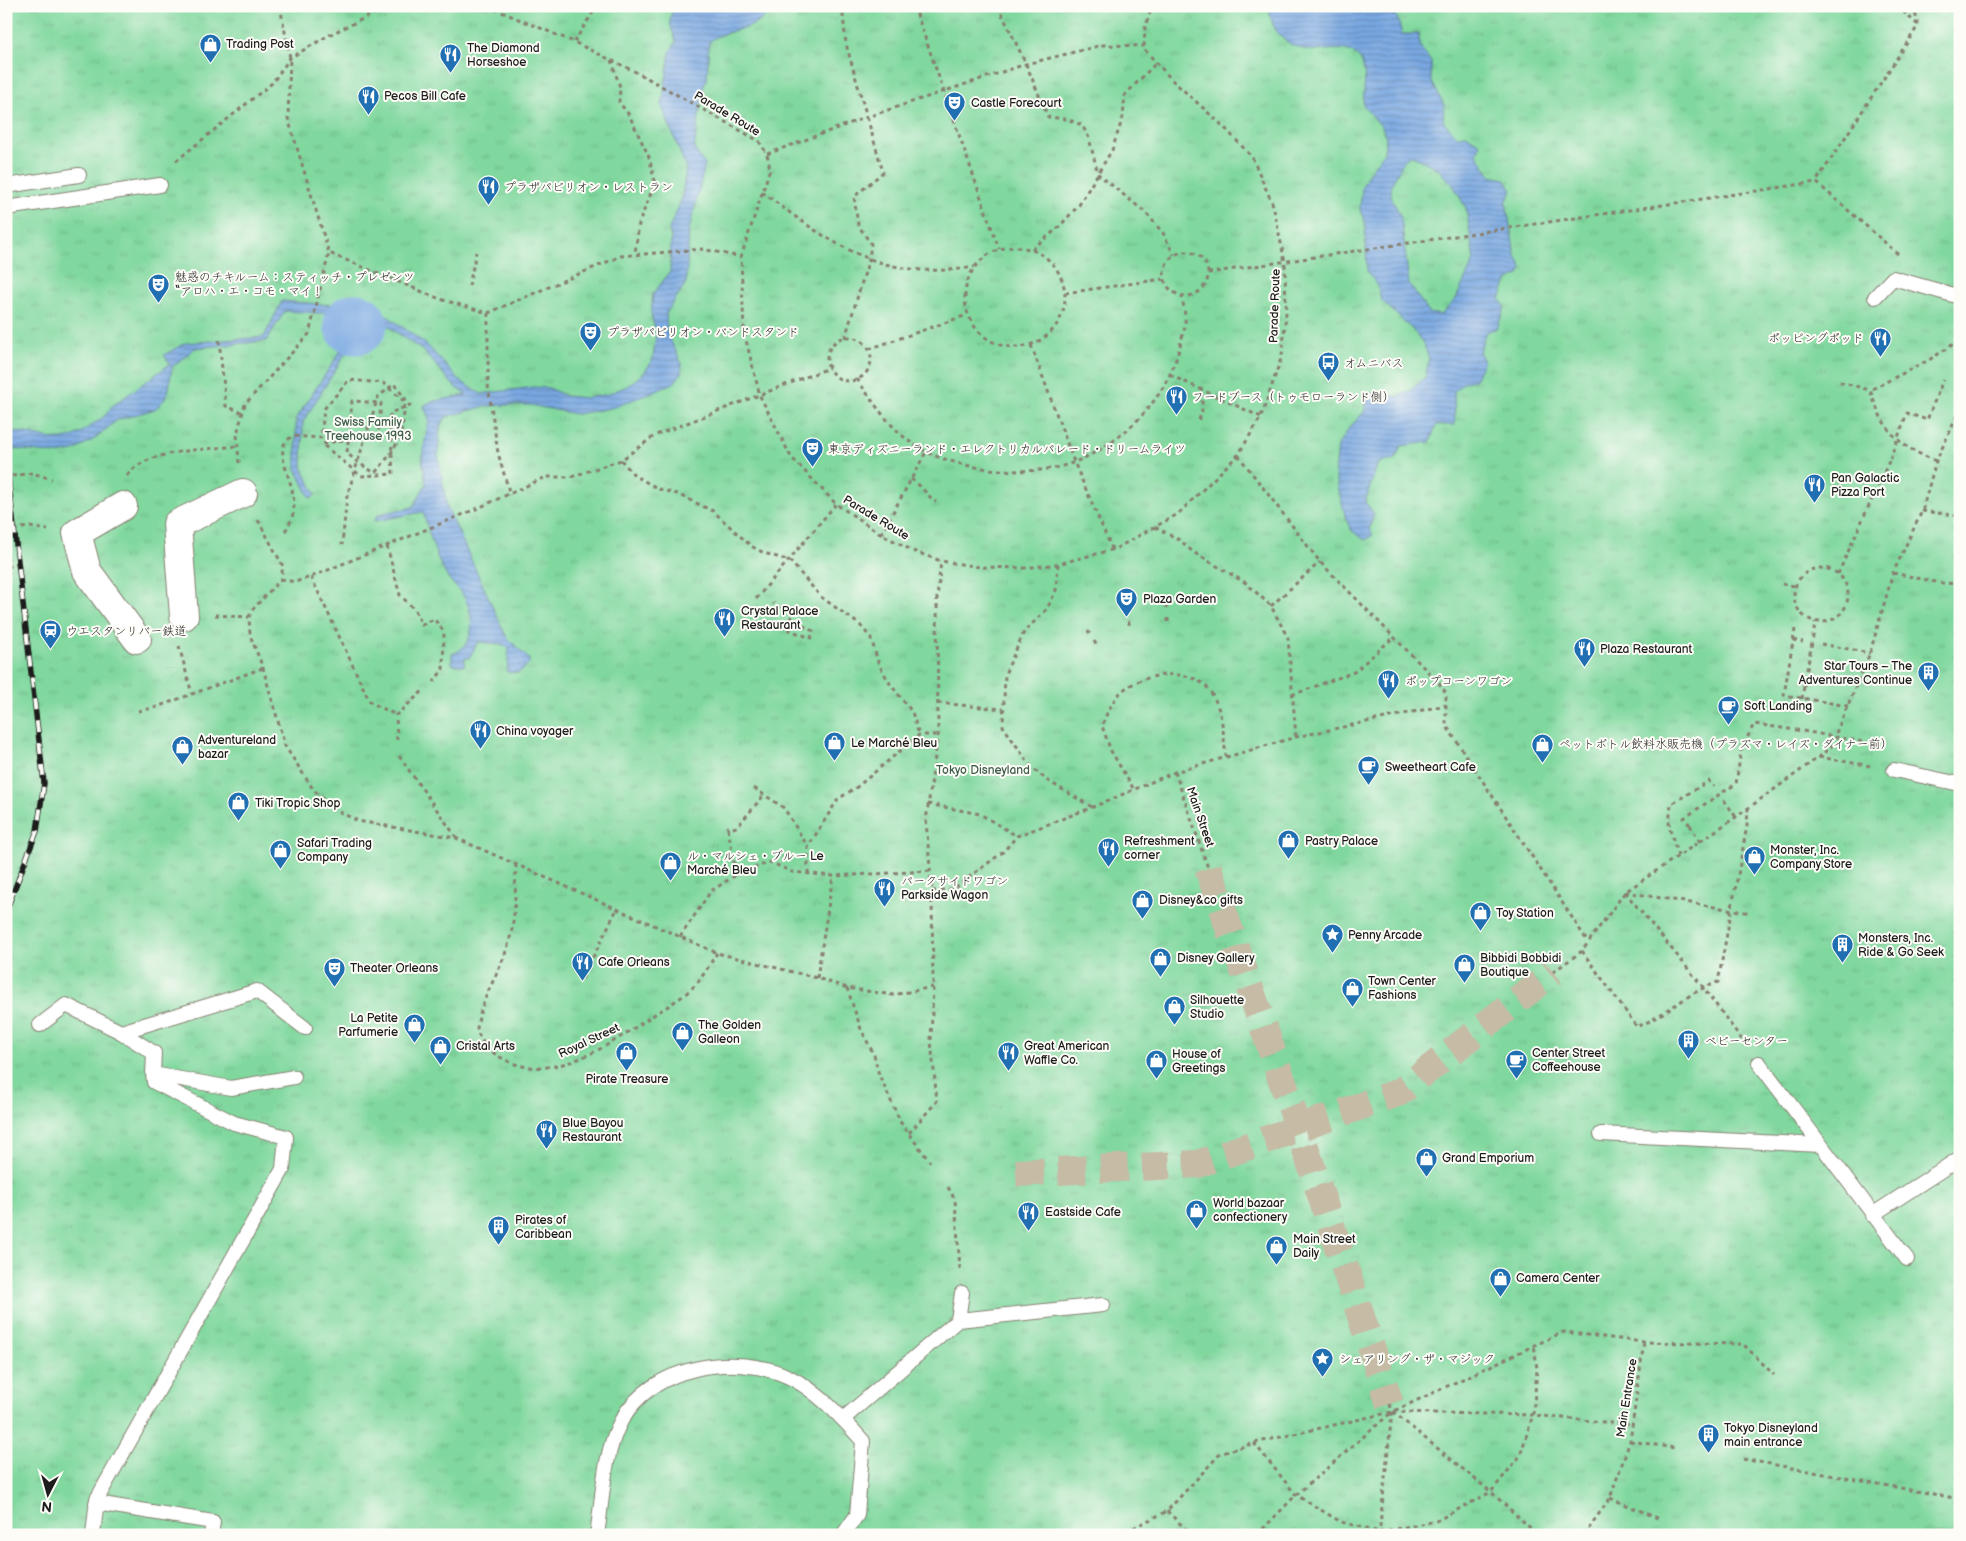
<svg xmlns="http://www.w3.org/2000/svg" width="1966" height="1541" viewBox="0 0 1966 1541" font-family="'Balsamiq Sans','Klee One',sans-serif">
	<defs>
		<pattern id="park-tufts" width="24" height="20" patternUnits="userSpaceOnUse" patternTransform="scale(1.25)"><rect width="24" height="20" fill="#80d89e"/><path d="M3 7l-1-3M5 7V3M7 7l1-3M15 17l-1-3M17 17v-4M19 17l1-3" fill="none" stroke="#6eb988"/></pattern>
		<pattern id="water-rules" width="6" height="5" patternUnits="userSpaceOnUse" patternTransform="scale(1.25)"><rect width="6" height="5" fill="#78a7e1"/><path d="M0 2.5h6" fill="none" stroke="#6287b6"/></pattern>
	</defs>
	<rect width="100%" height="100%" fill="#fdfcf7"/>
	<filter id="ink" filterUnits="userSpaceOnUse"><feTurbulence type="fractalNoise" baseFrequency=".02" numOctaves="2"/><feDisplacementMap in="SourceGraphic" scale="10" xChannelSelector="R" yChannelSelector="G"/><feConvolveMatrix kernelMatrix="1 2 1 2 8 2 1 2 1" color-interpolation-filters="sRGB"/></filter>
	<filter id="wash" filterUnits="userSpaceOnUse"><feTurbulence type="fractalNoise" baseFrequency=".0096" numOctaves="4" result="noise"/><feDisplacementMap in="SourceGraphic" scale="20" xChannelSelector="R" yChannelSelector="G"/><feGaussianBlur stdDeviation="1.12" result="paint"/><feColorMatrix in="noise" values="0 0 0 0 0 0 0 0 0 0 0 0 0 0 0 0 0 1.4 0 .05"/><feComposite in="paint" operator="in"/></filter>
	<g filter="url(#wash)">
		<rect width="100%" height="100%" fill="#f0e3c6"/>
		<!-- park -->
		<path fill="url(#park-tufts)" stroke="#4e7a5d" d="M6 6H1960V1535H6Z"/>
		<!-- water -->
		<path fill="url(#water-rules)" stroke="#4a627e" fill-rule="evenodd" d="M683 6H771C759 35 729 25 709 42L707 80 704 84 694 149 705 165 689 230 686 283 666 313 667 333 682 364 681 374 674 383 615 407 600 410 576 414 530 405H510L486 406 446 417 440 427 438 455 447 507 506 636 529 659V664L518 673 507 672 509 648 502 644 478 642 469 658H465L464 666 452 664V654C477 646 475 614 463 595 457 587 448 580 444 571 434 553 429 531 423 512L374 521 379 514 413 507 426 484 422 458 429 419 424 406 430 402 466 395 455 387 423 351 375 317 353 315 355 338 303 422 302 467 316 495 310 498 296 469V419L349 338 347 315 285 311 266 341 195 348 172 367 169 389 164 400 155 409 117 420 93 440 74 451 57 454 6 448V431C44 431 56 453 92 425 99 420 108 415 111 407L170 364 164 355 185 343 264 337 282 301 332 305 354 303 378 309 427 345 459 380 481 394 533 387 549 388 565 396 586 398 608 394 627 386 644 373 653 359 656 333 651 314 653 294 670 272 671 238 669 229 682 198 686 168 662 106 670 52 676 42C673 29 665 20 675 9Z
			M1269 6H1378L1397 17 1402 34H1418L1421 48 1431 62V80L1444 105 1443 121 1457 136 1466 135 1480 144 1477 154 1491 176 1505 179 1512 191 1506 202 1515 254 1522 268 1519 275 1507 281 1500 299 1505 307 1497 328 1486 332 1479 352 1484 361 1475 380 1465 382 1454 391 1455 425H1436L1430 442 1401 446 1395 460 1378 463 1365 502 1374 514 1369 529 1373 535 1365 540 1351 530 1346 519 1335 474 1338 446 1349 428 1364 412 1369 395 1378 391 1398 397 1410 391 1426 376 1429 358 1423 343 1414 331 1381 300 1378 286 1367 271 1365 222 1360 210 1362 187 1368 174 1384 152 1386 137 1382 127 1363 105C1363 95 1366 81 1364 71 1359 39 1329 53 1309 50 1285 47 1270 30 1269 6ZM1411 155 1437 168 1453 185 1466 208 1474 260 1456 299 1441 315 1429 313 1409 284 1401 218 1391 196V185L1404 160Z"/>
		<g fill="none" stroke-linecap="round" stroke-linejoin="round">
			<!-- river -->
			<path stroke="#78a7e1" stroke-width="61" d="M354 324H357"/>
		</g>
	</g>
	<g filter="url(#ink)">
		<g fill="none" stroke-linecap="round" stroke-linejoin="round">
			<!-- street-tunnel -->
			<path stroke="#c6bba4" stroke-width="28" stroke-dasharray="28 14" stroke-linecap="butt" d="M1208 868 1299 1129 1390 1404
				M1016 1173 1198 1164 1400 1092 1553 972"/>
			<defs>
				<path id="lane" d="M6 186 79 175
					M6 208 160 185
					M1875 297 1893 278 1960 297
					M1894 770 1960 784
					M40 1025 66 1005 121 1032 257 991 305 1028
					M121 1032 154 1053 153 1074
					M1759 1063 1907 1259
					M1601 1134 1820 1145
					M1872 1215 1960 1158
					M958 1320 1103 1305
					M843 1419 958 1320 962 1293
					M96 1503 213 1522 211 1535
					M93 1535 97 1499 283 1169 286 1137 234 1123 154 1082 153 1074 231 1088 294 1077
					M597 1535C603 1497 603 1455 621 1421 651 1365 736 1352 789 1377 818 1391 842 1418 863 1441L857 1515 843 1535"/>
				<path id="street" d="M123 506 77 533 87 571 137 639
					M184 616 177 524 243 493"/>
			</defs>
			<!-- lane casing -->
			<use href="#lane" stroke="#868071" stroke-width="16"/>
			<!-- street casing -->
			<use href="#street" stroke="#868071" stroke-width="30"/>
			<!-- path -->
			<path stroke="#868071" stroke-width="3" stroke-dasharray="4 4" stroke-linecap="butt" d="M280 6 290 58 288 118 329 253 440 299 488 313 621 256 702 249 741 257
				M487 6 574 42 640 74 759 141 767 154 770 169 741 257 744 332 760 396 791 457 836 504 881 534 913 551 941 561 980 567 1025 568 1058 564 1115 549 1178 514 1238 455 1261 417 1282 356 1286 314 1285 262 1273 205 1252 157 1223 126 1172 80 1144 49 1145 28 1152 6
				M842 6 846 44 867 117
				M914 6 999 249
				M998 6 1026 64 1048 117 1067 119 1082 125 1089 138 1098 174 1146 213 1163 233 1174 255
				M1897 6 1917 24
				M574 42 597 6
				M611 60 620 87 619 102 629 115 649 157 655 183 639 223 635 253
				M767 154 867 117 1026 64 1103 45 1144 46
				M176 161 272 83 290 58 331 34 390 6
				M762 192C833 245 882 282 974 267
				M965 297a50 50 0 1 1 100 0a50 50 0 1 1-100 0Z
				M1032 249 1057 229 1079 205 1112 150 1123 117 1125 95 1156 63
				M1164 274a22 22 0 1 1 44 0a22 22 0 1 1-44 0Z
				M1898 254 1816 182 1918 26 1914 6
				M1208 273 1816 182
				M469 286 476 252
				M1065 293 1163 279
				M488 313V385L498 453 510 495
				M827 359a22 22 0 1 1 44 0a22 22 0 1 1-44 0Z
				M845 338 869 259 871 244 858 225 854 197 883 172 867 117
				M219 340 226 406 243 413
				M1031 345 1074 462 1112 549
				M869 349 967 315
				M1170 375 1261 417
				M857 379C876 406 895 437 927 452 965 471 1035 478 1075 462 1126 441 1170 396 1181 341 1183 334 1186 326 1185 319 1185 311 1183 304 1182 296
				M1840 382 1870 390
				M1199 420 1202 410V389
				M1238 455 1320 562 1439 683 1446 693V725L1588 942
				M621 460 635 476 659 489 677 494 713 511 751 546 764 553 790 561 821 597 860 625 871 638 879 665 891 685 912 712 919 735
				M1936 461C1896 445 1884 431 1870 390L1929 360 1960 340
				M239 463 237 434 245 404 309 334 329 253
				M12 476 32 473 52 479
				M127 476C145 449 206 450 237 446
				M911 479C922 486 929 498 936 502
				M1922 511 1960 516
				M258 520 283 566 281 579 253 609 249 617 250 635 263 668 285 746 313 789 332 808 358 821 456 838 717 953 817 978 847 988 893 995 933 987
				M1155 527 1181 541 1193 552 1246 583 1271 606 1288 638 1296 737
				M6 530 30 527 48 530
				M285 531C309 499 276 466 284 445 285 442 289 439 292 436L321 438 324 409 349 380 383 383 405 402C402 439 399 445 375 473L357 462 347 453 352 401 381 403 378 439 360 437 322 444 361 476 393 474 390 413 410 405 394 384 378 397 347 496 342 545
				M881 534 926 452
				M387 546 400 595 415 610 422 625 434 619 444 632 443 669 434 682
				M6 549 10 573
				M1058 564 1056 590 1047 609 1024 632 1005 674 1003 726 1031 767 1048 781 1092 807
				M1794 595a27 27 0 1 1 54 0a27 27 0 1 1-54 0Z
				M1893 573 1941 583 1960 584
				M1838 574 1890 459
				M311 577 370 702 396 715
				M281 579 295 582 311 577 476 509 546 477H571L621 460 656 435 829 368
				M1782 584 1795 586
				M756 599 836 504
				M1271 606 1320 562
				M1166 608 1167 605
				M1125 611 1126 615
				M215 615 249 617
				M1168 618V622
				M765 621 811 638 813 631 798 623 773 603
				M1128 621 1130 625
				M1795 629 1784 695 1848 706
				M1088 631 1090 634
				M1814 631 1815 622
				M1793 640 1803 642
				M1094 641 1097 646
				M1821 644 1870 653
				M179 646 192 694
				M1292 695 1354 672 1394 637
				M1802 699 1804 686
				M938 703 1003 709
				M138 711 154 708 263 668
				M1836 733 1870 653 1893 573 1922 511 1936 461 1960 410
				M397 740 396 715 424 690
				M399 756 456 837
				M1819 757 1871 766
				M1175 772 1208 868
				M754 788 784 808 808 847
				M1133 788 1111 751 1102 726C1107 712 1115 694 1129 686 1150 673 1193 667 1210 691 1223 710 1223 734 1226 756
				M1723 792 1736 784 1741 751 1754 724 1803 731
				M1724 800 1736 817
				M928 804 980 814 1017 836
				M1690 825 1700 842
				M727 826 728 829 737 827 764 795
				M728 829 736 875
				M1678 856 1669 826 1671 804 1709 781 1714 787
				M516 864C515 891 516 916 509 942 501 972 480 998 477 1029 481 1043 488 1050 500 1057 549 1087 608 1046 649 1018 666 1007 685 997 698 982 705 973 711 962 717 953
				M808 874V847L838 799 857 787 919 735H938
				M932 891 953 889 1003 852 1017 836 1093 807 1175 772 1296 737 1446 705
				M1625 892 1703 987 1745 1044
				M1625 892 1751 913
				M680 937 711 891 736 875 770 862 792 872 833 876 930 871
				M1582 951 1637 1027C1666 1015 1688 992 1718 982L1747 826 1748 808
				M1553 972 1582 951 1625 892 1736 817 1819 757 1835 743
				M817 978 833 876
				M582 979 617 909
				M847 988 861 1029 874 1055 879 1075 901 1123 930 1162
				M909 1133 937 1101 931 1041 933 987 932 891 926 821 938 735 937 598 941 561
				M948 1187 955 1200 960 1269
				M1393 1412 1491 1492 1538 1535
				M1630 1441 1675 1448
				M1254 1443 1296 1495 1341 1522 1380 1532 1436 1521 1491 1492 1520 1456 1533 1415 1537 1370 1534 1343
				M1743 1459 1960 1499
				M1610 1498 1660 1519
				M1167 1511 1192 1535
				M1119 1535 1167 1511 1220 1454 1254 1443 1392 1412 1563 1332 1644 1342 1743 1344 1774 1375
				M1257 1535 1296 1495 1392 1412 1533 1415 1632 1425
				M1379 1535 1392 1412 1390 1404
				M1584 1535 1610 1498 1630 1441 1644 1342"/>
			<!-- lane -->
			<use href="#lane" stroke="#fff" stroke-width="14"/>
			<!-- street -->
			<use href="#street" stroke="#fff" stroke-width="28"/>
			<defs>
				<path id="rail" d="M6 459 44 783 37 831 6 911"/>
			</defs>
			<!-- rail casing -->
			<use href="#rail" stroke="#1c1c1c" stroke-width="5.5"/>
			<!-- rail -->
			<use href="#rail" stroke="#fdfcf7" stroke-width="4" stroke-dasharray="11" stroke-linecap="butt"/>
			<!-- path-bridge -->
			<path stroke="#868071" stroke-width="3" stroke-dasharray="4 4" stroke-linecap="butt" d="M1890 459 1907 413 1927 420 1943 380
				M1804 686 1814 631
				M1803 731 1880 745
				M1690 825 1684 818 1723 792"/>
		</g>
	</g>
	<!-- icons -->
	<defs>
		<symbol id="shop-pin" viewBox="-11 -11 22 30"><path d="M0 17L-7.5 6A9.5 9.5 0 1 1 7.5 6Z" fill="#1f6fb2" stroke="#fdfcf7"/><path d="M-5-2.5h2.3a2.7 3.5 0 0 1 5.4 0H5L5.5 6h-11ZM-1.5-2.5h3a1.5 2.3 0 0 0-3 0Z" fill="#fff"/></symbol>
		<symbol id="restaurant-pin" viewBox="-11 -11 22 30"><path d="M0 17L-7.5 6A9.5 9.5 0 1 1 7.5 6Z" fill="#1f6fb2" stroke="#fdfcf7"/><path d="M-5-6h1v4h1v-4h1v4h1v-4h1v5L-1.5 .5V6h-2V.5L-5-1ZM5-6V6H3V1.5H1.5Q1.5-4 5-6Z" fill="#fff"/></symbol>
		<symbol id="theatre-pin" viewBox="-11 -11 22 30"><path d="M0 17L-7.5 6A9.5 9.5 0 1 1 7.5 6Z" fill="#1f6fb2" stroke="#fdfcf7"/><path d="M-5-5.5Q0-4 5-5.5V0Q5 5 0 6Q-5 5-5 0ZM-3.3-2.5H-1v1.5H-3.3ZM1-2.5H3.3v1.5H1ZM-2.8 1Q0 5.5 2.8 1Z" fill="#fff"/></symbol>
		<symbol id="bus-pin" viewBox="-11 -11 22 30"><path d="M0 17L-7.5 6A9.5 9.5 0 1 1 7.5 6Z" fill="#1f6fb2" stroke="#fdfcf7"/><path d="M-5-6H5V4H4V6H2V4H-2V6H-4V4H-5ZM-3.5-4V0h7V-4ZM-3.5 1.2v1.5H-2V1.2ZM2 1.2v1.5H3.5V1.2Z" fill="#fff"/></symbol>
		<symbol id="station-pin" viewBox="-11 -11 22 30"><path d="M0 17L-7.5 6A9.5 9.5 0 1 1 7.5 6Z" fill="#1f6fb2" stroke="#fdfcf7"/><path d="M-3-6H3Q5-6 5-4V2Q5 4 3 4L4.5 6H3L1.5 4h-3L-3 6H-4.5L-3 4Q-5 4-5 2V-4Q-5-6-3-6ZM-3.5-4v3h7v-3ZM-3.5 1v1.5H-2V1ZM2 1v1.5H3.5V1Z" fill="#fff"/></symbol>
		<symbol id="building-pin" viewBox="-11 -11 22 30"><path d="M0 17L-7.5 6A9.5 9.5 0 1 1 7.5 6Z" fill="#1f6fb2" stroke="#fdfcf7"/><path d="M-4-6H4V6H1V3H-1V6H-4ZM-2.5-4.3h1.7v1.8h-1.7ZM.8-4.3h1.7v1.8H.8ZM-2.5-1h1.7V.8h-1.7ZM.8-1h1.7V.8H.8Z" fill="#fff"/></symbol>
		<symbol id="cafe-pin" viewBox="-11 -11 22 30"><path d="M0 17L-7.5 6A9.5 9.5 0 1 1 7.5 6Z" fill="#1f6fb2" stroke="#fdfcf7"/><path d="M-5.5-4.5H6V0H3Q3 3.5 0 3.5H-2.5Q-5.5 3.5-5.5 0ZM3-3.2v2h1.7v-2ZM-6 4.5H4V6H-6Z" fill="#fff"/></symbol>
		<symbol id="sight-pin" viewBox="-11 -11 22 30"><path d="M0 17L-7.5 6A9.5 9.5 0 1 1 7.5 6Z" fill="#1f6fb2" stroke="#fdfcf7"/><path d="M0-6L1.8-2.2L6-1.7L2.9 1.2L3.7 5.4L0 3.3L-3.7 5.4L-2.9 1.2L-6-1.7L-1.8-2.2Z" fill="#fff"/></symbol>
	</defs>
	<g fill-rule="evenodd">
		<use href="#shop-pin" x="198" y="32" width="25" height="34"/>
		<use href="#restaurant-pin" x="438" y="42" width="25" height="34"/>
		<use href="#restaurant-pin" x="356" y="84" width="25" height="34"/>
		<use href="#theatre-pin" x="942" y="90" width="25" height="34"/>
		<use href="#restaurant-pin" x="476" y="174" width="25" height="34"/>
		<use href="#theatre-pin" x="146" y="272" width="25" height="34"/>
		<use href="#theatre-pin" x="578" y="320" width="25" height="34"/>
		<use href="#restaurant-pin" x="1868" y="326" width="25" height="34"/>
		<use href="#bus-pin" x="1316" y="350" width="25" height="34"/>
		<use href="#restaurant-pin" x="1164" y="384" width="25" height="34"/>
		<use href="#theatre-pin" x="800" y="436" width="25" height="34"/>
		<use href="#restaurant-pin" x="1802" y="472" width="25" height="34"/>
		<use href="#theatre-pin" x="1114" y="586" width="25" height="34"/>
		<use href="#restaurant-pin" x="712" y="606" width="25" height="34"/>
		<use href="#station-pin" x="38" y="618" width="25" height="34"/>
		<use href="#restaurant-pin" x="1572" y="636" width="25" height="34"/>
		<use href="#building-pin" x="1916" y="660" width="25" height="34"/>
		<use href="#restaurant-pin" x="1376" y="668" width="25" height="34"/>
		<use href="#cafe-pin" x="1716" y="694" width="25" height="34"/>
		<use href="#restaurant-pin" x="468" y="718" width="25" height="34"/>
		<use href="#shop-pin" x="822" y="730" width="25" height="34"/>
		<use href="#shop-pin" x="1530" y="732" width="25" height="34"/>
		<use href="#shop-pin" x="170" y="734" width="25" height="34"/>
		<use href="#cafe-pin" x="1356" y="754" width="25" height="34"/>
		<use href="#shop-pin" x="226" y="790" width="25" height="34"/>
		<use href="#shop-pin" x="1276" y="828" width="25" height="34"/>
		<use href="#restaurant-pin" x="1096" y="836" width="25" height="34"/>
		<use href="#shop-pin" x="268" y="838" width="25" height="34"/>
		<use href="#shop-pin" x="1742" y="844" width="25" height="34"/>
		<use href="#shop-pin" x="658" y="850" width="25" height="34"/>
		<use href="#restaurant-pin" x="872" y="876" width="25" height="34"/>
		<use href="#shop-pin" x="1130" y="888" width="25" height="34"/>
		<use href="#shop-pin" x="1468" y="900" width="25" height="34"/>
		<use href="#sight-pin" x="1320" y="922" width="25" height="34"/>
		<use href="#building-pin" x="1830" y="932" width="25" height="34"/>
		<use href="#shop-pin" x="1148" y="946" width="25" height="34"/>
		<use href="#restaurant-pin" x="570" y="950" width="25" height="34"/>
		<use href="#shop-pin" x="1452" y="952" width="25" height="34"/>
		<use href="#theatre-pin" x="322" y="956" width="25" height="34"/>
		<use href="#shop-pin" x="1340" y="976" width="25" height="34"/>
		<use href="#shop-pin" x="1162" y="994" width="25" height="34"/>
		<use href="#shop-pin" x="402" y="1012" width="25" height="34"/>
		<use href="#shop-pin" x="670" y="1020" width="25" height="34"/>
		<use href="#building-pin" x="1676" y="1028" width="25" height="34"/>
		<use href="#shop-pin" x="428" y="1034" width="25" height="34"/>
		<use href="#shop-pin" x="614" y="1040" width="25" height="34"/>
		<use href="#restaurant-pin" x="996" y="1040" width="25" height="34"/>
		<use href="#cafe-pin" x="1504" y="1048" width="25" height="34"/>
		<use href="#shop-pin" x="1144" y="1048" width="25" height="34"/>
		<use href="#restaurant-pin" x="534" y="1118" width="25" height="34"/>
		<use href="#shop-pin" x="1414" y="1146" width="25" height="34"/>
		<use href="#shop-pin" x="1184" y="1198" width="25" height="34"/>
		<use href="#restaurant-pin" x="1016" y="1200" width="25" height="34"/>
		<use href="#building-pin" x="486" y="1214" width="25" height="34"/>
		<use href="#shop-pin" x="1264" y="1234" width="25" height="34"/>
		<use href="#shop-pin" x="1488" y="1266" width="25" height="34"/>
		<use href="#sight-pin" x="1310" y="1346" width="25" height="34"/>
		<use href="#building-pin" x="1696" y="1422" width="25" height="34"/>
	</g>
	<g text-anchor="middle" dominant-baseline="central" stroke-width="4" stroke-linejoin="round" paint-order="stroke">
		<!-- poi labels -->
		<g font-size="12" fill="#1c1c1c" stroke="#fdfcf7" text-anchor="start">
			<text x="226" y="44">Trading Post</text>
			<text x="467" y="48">The Diamond<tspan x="467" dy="14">Horseshoe</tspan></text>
			<text x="384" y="96">Pecos Bill Cafe</text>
			<text x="971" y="103">Castle Forecourt</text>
			<text x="504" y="187">プラザパビリオン・レストラン</text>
			<text x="175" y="277">魅惑のチキルーム：スティッチ・プレゼンツ<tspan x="175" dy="14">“アロハ・エ・コモ・マイ！</tspan></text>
			<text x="607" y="332">プラザパビリオン・バンドスタンド</text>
			<text x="1864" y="338" text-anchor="end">ポッピングポッド</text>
			<text x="1344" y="363">オムニバス</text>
			<text x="1192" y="397">フードブース（トゥモローランド側）</text>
			<text x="828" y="449">東京ディズニーランド・エレクトリカルパレード・ドリームライツ</text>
			<text x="1831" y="478">Pan Galactic<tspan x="1831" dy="14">Pizza Port</tspan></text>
			<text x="1143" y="599">Plaza Garden</text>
			<text x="741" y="611">Crystal Palace<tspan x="741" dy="14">Restaurant</tspan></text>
			<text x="66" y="631">ウエスタンリバー鉄道</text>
			<text x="1600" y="649">Plaza Restaurant</text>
			<text x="1912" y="666" text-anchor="end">Star Tours – The<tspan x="1912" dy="14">Adventures Continue</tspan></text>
			<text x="1405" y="681">ポップコーンワゴン</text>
			<text x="1744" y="706">Soft Landing</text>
			<text x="496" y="731">China voyager</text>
			<text x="198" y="740">Adventureland<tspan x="198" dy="14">bazar</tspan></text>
			<text x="851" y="743">Le Marché Bleu</text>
			<text x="1559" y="744">ペットボトル飲料水販売機（プラズマ・レイズ・ダイナー前）</text>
			<text x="1385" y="767">Sweetheart Cafe</text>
			<text x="255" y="803">Tiki Tropic Shop</text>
			<text x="1124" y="841">Refreshment<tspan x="1124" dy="14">corner</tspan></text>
			<text x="1305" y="841">Pastry Palace</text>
			<text x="297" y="843">Safari Trading<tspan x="297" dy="14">Company</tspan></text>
			<text x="1770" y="850">Monster, Inc.<tspan x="1770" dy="14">Company Store</tspan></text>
			<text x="687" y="856">ル・マルシェ・ブルー Le<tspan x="687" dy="14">Marché Bleu</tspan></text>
			<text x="901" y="881">パークサイドワゴン<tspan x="901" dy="14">Parkside Wagon</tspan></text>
			<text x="1159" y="900">Disney&amp;co gifts</text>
			<text x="1496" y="913">Toy Station</text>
			<text x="1348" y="935">Penny Arcade</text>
			<text x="1858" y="938">Monsters, Inc.<tspan x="1858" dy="14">Ride &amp; Go Seek</tspan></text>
			<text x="1177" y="958">Disney Gallery</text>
			<text x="1480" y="958">Bibbidi Bobbidi<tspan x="1480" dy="14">Boutique</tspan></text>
			<text x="598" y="962">Cafe Orleans</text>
			<text x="350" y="968">Theater Orleans</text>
			<text x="1368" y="981">Town Center<tspan x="1368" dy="14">Fashions</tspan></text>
			<text x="1190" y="1000">Silhouette<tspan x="1190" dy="14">Studio</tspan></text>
			<text x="398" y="1018" text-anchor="end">La Petite<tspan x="398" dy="14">Parfumerie</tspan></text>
			<text x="698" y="1025">The Golden<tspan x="698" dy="14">Galleon</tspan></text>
			<text x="1705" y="1041">ベビーセンター</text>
			<text x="456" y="1046">Cristal Arts</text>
			<text x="1024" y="1046">Great American<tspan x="1024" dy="14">Waffle Co.</tspan></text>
			<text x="1532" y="1053">Center Street<tspan x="1532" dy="14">Coffeehouse</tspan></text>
			<text x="1172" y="1054">House of<tspan x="1172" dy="14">Greetings</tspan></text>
			<text x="627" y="1079" text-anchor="middle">Pirate Treasure</text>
			<text x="562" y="1123">Blue Bayou<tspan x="562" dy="14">Restaurant</tspan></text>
			<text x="1442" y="1158">Grand Emporium</text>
			<text x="1213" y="1203">World bazaar<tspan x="1213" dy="14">confectionery</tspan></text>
			<text x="1045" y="1212">Eastside Cafe</text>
			<text x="515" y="1220">Pirates of<tspan x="515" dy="14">Caribbean</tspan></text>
			<text x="1293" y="1239">Main Street<tspan x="1293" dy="14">Daily</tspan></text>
			<text x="1516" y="1278">Camera Center</text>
			<text x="1339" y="1359">シェアリング・ザ・マジック</text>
			<text x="1724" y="1428">Tokyo Disneyland<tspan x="1724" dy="14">main entrance</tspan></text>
		</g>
		<!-- street labels -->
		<g font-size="12" fill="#1c1c1c" stroke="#fdfcf7">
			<text transform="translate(727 114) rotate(31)">Parade Route</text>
			<text transform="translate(1275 306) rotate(-88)">Parade Route</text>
			<text transform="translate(876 518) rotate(31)">Parade Route</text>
			<text transform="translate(1200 817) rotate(71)">Main Street</text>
			<text transform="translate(589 1041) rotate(-25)">Royal Street</text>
			<text transform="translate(1627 1398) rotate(-81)">Main Entrance</text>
		</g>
		<!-- park labels -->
		<g font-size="12" fill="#3f5e4a" stroke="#fdfcf7">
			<text x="368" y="422">Swiss Family<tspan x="368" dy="14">Treehouse 1993</tspan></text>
			<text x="983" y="770">Tokyo Disneyland</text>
		</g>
	</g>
	<!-- margin -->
	<rect width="1966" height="1541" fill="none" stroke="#fdfcf7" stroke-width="25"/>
	<!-- north arrow -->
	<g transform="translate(48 1494) rotate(186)" stroke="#fdfcf7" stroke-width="4" paint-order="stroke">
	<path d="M0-4L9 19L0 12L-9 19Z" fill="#1c1c1c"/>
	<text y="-8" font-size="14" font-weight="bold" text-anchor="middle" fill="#1c1c1c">N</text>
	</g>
</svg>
